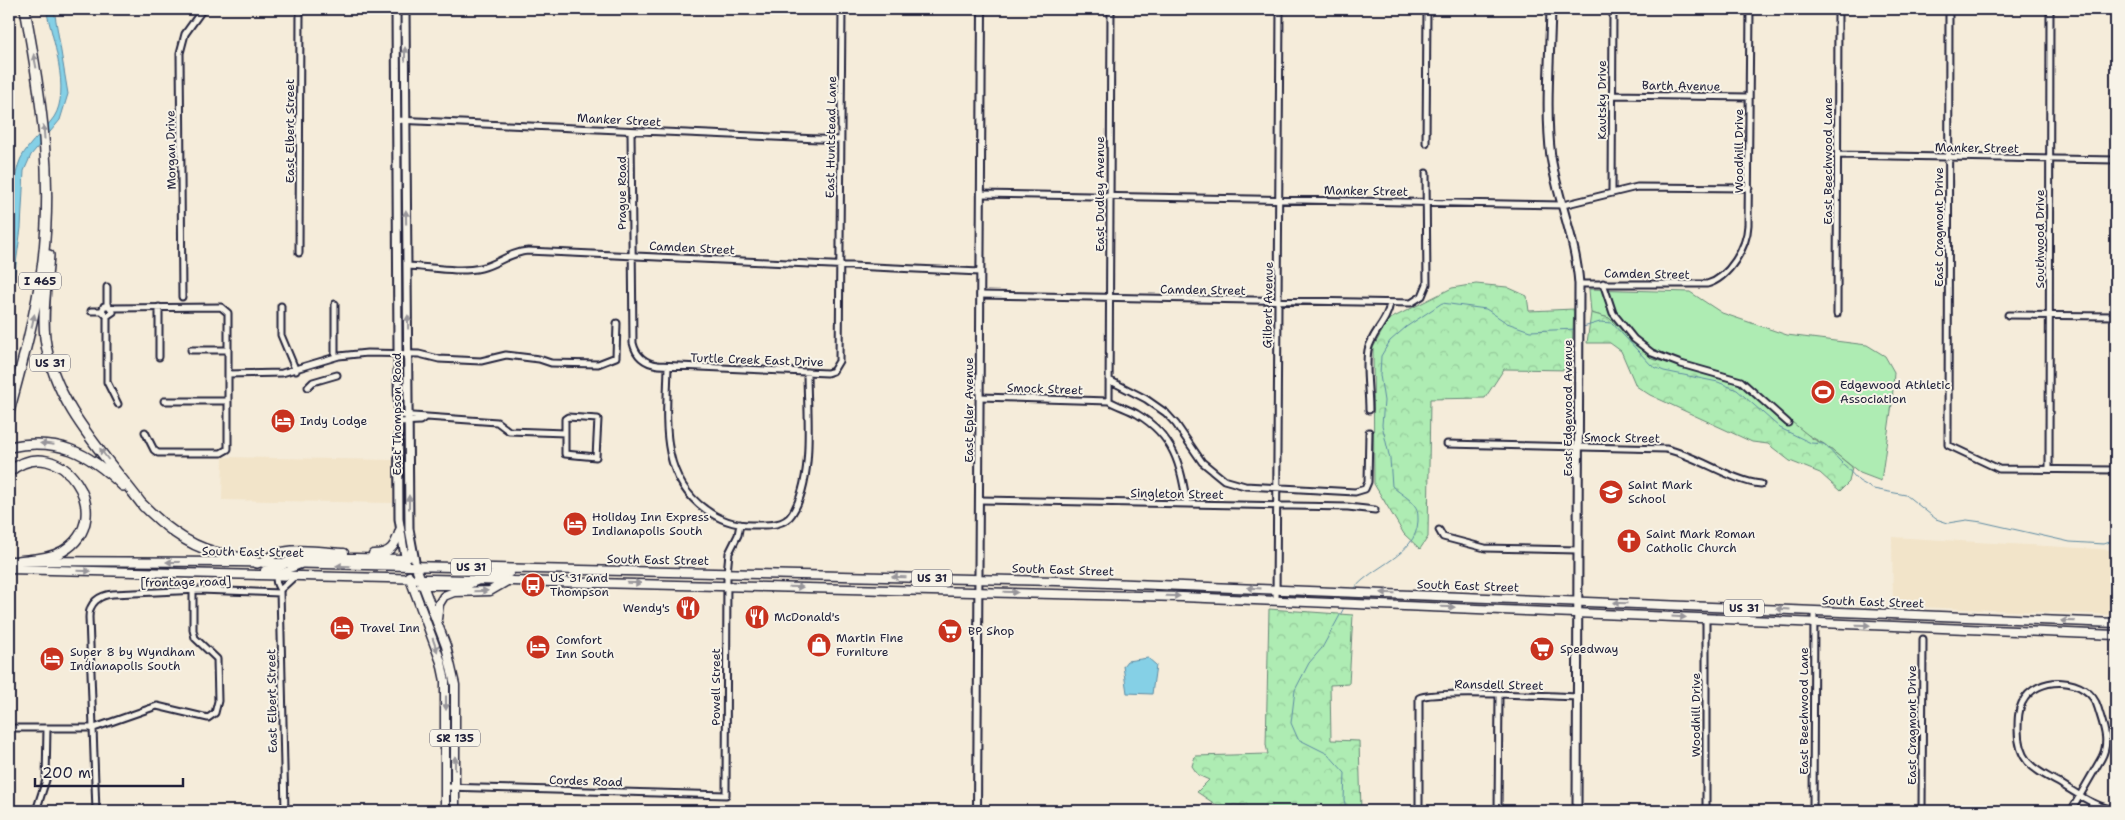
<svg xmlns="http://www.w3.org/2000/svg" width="2125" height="820" viewBox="0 0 2125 820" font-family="'Shantell Sans',sans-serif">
	<defs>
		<pattern id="forest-crowns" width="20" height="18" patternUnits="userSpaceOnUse" patternTransform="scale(1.25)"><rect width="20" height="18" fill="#aeecb3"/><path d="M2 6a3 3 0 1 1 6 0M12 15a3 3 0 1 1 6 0" fill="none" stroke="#95ca9b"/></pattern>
	</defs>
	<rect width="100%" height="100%" fill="#f5ecda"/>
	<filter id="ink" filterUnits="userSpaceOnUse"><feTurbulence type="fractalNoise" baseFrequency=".02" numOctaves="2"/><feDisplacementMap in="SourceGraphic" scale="10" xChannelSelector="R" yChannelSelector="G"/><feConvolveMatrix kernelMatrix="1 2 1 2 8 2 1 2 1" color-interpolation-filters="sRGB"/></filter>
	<g filter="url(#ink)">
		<!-- built -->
		<path fill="#f2e4c9" d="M223 457 394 460 393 503 222 500Z
			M1892 537 2114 550 2116 551V615L1893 606Z"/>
		<!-- grass -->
		<path fill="#aeecb3" stroke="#688777" d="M1589 289 1690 292 1722 313 1787 335 1867 345 1885 356 1894 372 1892 404 1881 481 1860 473 1824 444 1681 364 1652 359 1609 318 1591 313Z"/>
		<!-- forest -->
		<path fill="url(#forest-crowns)" stroke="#688777" d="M1476 284 1507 287 1527 296 1529 311 1574 309 1571 370 1504 369 1485 398 1430 399 1428 537 1420 549 1404 534 1374 484 1373 348 1388 320 1452 288Z
			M1591 313 1609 318 1652 359 1741 381 1813 439 1824 444 1852 467 1849 482 1840 491 1820 473 1790 461 1768 444 1752 442 1650 395 1636 386 1621 351 1610 343H1587Z
			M1269 609 1353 615 1349 684 1330 685 1331 740 1359 741 1361 811H1245V806L1234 805 1221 808 1197 792 1209 780 1198 775 1192 766 1195 756 1268 754 1266 745Z"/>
		<!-- water -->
		<path fill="#85d0e6" stroke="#5d8aa2" d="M46 9H54L68 94 60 120 31 155 24 171 21 228 9 314C9 286 12 259 14 230 14 210 12 186 18 166 23 147 43 133 54 117 71 91 52 37 46 9Z
			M1148 658 1156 665 1152 694 1127 693 1123 666 1127 661Z"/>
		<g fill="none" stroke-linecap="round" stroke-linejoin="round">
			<!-- stream -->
			<path stroke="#5d8aa2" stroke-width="1" d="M1583 327 1600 322 1612 323 1652 366 1664 371 1718 382 1737 390 1780 428 1811 443 1824 444 1859 481 1873 489 1906 495 1936 519 1948 523 1967 520 1982 522 2070 542 2104 544 2116 540
				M1354 589C1373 565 1416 556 1418 521 1418 516 1418 510 1415 506 1410 498 1399 493 1392 486L1390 459 1382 425 1384 401 1380 375 1381 356 1390 341 1406 327 1442 303 1486 309 1507 323 1530 331 1577 329
				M1345 606 1322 648 1309 663 1295 690 1291 723 1298 739 1328 754 1345 773 1344 800 1347 811"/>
			<defs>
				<path id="minor" d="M1111 9 1109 401C1118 406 1128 409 1137 414 1175 437 1180 464 1187 504
					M1949 9 1948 445 1999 469 2116 470
					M1612 95 1749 97
					M396 120 841 140
					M631 131 633 343C636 356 644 363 658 365L827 373 833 371 839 361 842 9
					M1426 143 1427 9
					M1837 155 2116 160
					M1612 191 1613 9
					M981 194 1563 205 1637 187 1749 188
					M299 253 300 9
					M407 266C430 267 458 273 481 268 498 264 510 252 528 251L980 272
					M1603 283 1613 313 1634 339 1652 353 1681 364 1741 381 1788 423
					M1579 284H1707C1729 278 1747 247 1748 225L1750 9
					M980 295 1411 303 1422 296 1427 284 1426 173
					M182 297 180 53 185 34 203 9
					M107 305V287
					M281 306V335L296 371
					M112 308 221 307 228 313V449L221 453H158L154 450 145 432
					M91 311H102
					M1837 314 1838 9
					M2008 315 2116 316
					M107 316 113 312 109 306H104L102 311 107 316V382L118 404
					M191 350H228
					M159 357V307
					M335 357V304
					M668 366C667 417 658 475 705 509 718 519 734 525 751 525 764 525 784 527 792 514 815 478 807 413 807 372
					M228 374 282 373 339 356 367 353 419 354 439 359 481 361 506 355 539 359 551 363 598 364 616 357 617 323
					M1109 380 1146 399 1166 413 1176 424 1202 462 1224 480 1245 486 1355 492 1365 489 1368 482 1369 432
					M308 387 313 382 337 375
					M980 397 1109 401
					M164 401H228
					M1369 410C1369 391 1365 368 1368 350 1372 332 1387 323 1390 303
					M399 415 497 422 509 431 565 433
					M568 417 598 419 596 457 565 454V419Z
					M399 422 420 421 424 418
					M1447 444 1666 449C1698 456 1731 481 1761 484
					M2049 469 2050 9
					M979 500 1348 507 1375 510
					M1439 530 1443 537 1485 548 1578 550
					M280 590 294 577
					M1276 601 1280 9
					M9 728H94L157 706 208 718 215 713 218 701 217 659 195 638 193 630V590
					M446 787 726 795 727 573 729 553 738 535 740 524
					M36 811 46 780 47 728
					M96 811 89 617C89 603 99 595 113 594L199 590 280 593
					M285 811 280 590C267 570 291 571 301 565
					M1419 811V698C1432 690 1554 696 1578 697
					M1498 811 1499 696
					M1706 811V619
					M1813 811 1814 611
					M1922 811 1923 639
					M2071 811 2101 759C2111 742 2103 725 2098 708 2089 676 2036 674 2022 703 2018 711 2018 720 2018 729 2018 763 2034 769 2061 784 2078 794 2096 808 2116 810"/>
				<path id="tertiary" d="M977 811 982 9"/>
				<path id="secondary" d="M396 9 399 519 406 563
					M405 9 409 529 416 567
					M1551 9C1550 56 1545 112 1551 157 1558 201 1576 240 1579 284L1577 811"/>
				<path id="primary" d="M373 554C391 554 395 546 400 530
					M9 561 235 562 1057 581 2116 623
					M263 563C277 543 322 552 344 553
					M416 567 446 646 455 685V811
					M9 569 1182 597 2116 635
					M265 571 276 569 291 560 305 557 405 559 409 557 412 550
					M409 576 441 662 445 681V811
					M421 585H466L489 576 510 572
					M437 619 439 604 444 596 454 592 490 591 509 580"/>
				<path id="motorway" d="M49 255C47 282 42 310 45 338 53 404 106 456 144 507
					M9 412C22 364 35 317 42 268 54 180 41 95 25 9
					M9 447C58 437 88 452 123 486
					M9 472C60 428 120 517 63 551 49 559 33 559 18 561
					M141 503C162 524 186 545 215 552 229 556 244 557 257 563"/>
			</defs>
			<!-- minor casing -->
			<use href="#minor" stroke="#22223b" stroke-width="9"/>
			<!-- tertiary casing -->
			<use href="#tertiary" stroke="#22223b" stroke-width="10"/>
			<!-- secondary casing -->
			<use href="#secondary" stroke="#22223b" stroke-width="11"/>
			<!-- primary casing -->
			<use href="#primary" stroke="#22223b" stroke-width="11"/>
			<!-- motorway casing -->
			<use href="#motorway" stroke="#22223b" stroke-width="12"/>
			<!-- minor -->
			<use href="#minor" stroke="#f7f3e8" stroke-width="5"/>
			<!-- tertiary -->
			<use href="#tertiary" stroke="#f7f3e8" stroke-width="6"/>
			<!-- secondary -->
			<use href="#secondary" stroke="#f7f3e8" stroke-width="7"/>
			<!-- primary -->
			<use href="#primary" stroke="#f7f3e8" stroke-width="8"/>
			<!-- motorway -->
			<use href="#motorway" stroke="#f7f3e8" stroke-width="9"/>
		</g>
		<!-- one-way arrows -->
		<defs><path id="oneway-solid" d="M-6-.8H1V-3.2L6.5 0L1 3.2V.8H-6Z" transform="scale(1.25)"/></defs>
		<g fill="#97959a">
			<use href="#oneway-solid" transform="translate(405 54) rotate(-90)"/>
			<use href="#oneway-solid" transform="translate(35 61) rotate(-101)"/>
			<use href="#oneway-solid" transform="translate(44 132) rotate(-94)"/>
			<use href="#oneway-solid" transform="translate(406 217) rotate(-91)"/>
			<use href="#oneway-solid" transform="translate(33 321) rotate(-78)"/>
			<use href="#oneway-solid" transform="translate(408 322) rotate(-91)"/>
			<use href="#oneway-solid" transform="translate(47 444) rotate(-174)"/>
			<use href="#oneway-solid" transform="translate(104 454) rotate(-127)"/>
			<use href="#oneway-solid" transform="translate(409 502) rotate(-90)"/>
			<use href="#oneway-solid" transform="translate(173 562) rotate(-180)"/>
			<use href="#oneway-solid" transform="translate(343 566) rotate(-179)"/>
			<use href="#oneway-solid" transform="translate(84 571) rotate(1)"/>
			<use href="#oneway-solid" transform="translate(899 577) rotate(-179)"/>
			<use href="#oneway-solid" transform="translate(634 583) rotate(1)"/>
			<use href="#oneway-solid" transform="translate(796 587) rotate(1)"/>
			<use href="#oneway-solid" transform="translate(1254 588) rotate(-177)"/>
			<use href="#oneway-solid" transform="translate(481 591) rotate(-2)"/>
			<use href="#oneway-solid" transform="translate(1011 592) rotate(2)"/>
			<use href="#oneway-solid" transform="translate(1388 593) rotate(-178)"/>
			<use href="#oneway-solid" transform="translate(1173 596) rotate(2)"/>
			<use href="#oneway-solid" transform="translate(1620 603) rotate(-178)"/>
			<use href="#oneway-solid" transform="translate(1448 607) rotate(2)"/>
			<use href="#oneway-solid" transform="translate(1783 609) rotate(-177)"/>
			<use href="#oneway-solid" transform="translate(1679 617) rotate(3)"/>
			<use href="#oneway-solid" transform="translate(2068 621) rotate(-178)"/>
			<use href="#oneway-solid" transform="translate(1863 625) rotate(2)"/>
			<use href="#oneway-solid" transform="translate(435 645) rotate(70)"/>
			<use href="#oneway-solid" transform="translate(446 703) rotate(90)"/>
			<use href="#oneway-solid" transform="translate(455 763) rotate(-90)"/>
		</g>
	</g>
	<!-- icons -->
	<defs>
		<symbol id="stadium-disc" viewBox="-11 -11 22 22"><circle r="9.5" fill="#c8321e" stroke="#f7f3e8"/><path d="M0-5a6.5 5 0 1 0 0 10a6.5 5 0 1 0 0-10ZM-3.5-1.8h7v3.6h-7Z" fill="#fff"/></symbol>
		<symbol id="hotel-disc" viewBox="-11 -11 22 22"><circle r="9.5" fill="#c8321e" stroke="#f7f3e8"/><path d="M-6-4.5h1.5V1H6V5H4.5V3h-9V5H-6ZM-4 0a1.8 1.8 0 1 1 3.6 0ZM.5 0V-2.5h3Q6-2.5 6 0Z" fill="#fff"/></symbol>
		<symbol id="school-disc" viewBox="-11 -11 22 22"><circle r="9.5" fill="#c8321e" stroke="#f7f3e8"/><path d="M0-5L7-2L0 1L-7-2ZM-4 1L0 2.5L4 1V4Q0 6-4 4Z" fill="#fff"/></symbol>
		<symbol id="church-disc" viewBox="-11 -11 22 22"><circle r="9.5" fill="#c8321e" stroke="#f7f3e8"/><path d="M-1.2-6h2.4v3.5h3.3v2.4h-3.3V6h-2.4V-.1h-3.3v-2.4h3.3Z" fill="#fff"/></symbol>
		<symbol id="bus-disc" viewBox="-11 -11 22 22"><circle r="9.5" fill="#c8321e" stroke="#f7f3e8"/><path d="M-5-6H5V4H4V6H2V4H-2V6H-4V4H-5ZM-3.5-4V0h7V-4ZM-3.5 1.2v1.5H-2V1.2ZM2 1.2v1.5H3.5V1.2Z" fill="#fff"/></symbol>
		<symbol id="restaurant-disc" viewBox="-11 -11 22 22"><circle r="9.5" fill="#c8321e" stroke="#f7f3e8"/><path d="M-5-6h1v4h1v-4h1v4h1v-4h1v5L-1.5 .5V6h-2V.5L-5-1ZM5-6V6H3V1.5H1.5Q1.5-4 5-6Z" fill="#fff"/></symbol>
		<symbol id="supermarket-disc" viewBox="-11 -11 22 22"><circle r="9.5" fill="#c8321e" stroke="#f7f3e8"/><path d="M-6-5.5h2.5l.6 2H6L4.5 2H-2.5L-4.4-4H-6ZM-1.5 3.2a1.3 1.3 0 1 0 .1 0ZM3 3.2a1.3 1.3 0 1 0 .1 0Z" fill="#fff"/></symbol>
		<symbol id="shop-disc" viewBox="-11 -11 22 22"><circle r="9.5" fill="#c8321e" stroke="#f7f3e8"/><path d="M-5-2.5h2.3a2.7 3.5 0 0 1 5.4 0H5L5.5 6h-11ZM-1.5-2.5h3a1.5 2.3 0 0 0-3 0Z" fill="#fff"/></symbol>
	</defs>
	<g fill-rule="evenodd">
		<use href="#stadium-disc" x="1809" y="378" width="28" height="28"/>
		<use href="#hotel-disc" x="269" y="407" width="28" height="28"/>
		<use href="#school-disc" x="1597" y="478" width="28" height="28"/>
		<use href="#hotel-disc" x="561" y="510" width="28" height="28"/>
		<use href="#church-disc" x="1615" y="527" width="28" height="28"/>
		<use href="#bus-disc" x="519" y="571" width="28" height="28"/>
		<use href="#restaurant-disc" x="674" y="594" width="28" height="28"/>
		<use href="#restaurant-disc" x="743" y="603" width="28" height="28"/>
		<use href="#hotel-disc" x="328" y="614" width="28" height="28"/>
		<use href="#supermarket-disc" x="936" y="617" width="28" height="28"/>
		<use href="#shop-disc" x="805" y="631" width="28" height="28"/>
		<use href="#hotel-disc" x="524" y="633" width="28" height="28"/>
		<use href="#supermarket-disc" x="1528" y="635" width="28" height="28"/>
		<use href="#hotel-disc" x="38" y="645" width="28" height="28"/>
	</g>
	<g text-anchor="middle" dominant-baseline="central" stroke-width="4" stroke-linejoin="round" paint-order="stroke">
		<!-- shield labels -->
		<g fill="#f7f3e8" stroke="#62616f" stroke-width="1">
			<rect x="19" y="272.5" width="42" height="17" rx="4"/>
			<rect x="30" y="354.5" width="40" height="17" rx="4"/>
			<rect x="451" y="558.5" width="40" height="17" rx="4"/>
			<rect x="912" y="569.5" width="40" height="17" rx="4"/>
			<rect x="1724" y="599.5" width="40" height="17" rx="4"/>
			<rect x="430" y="729.5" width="50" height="17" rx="4"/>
		</g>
		<g font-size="11" font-weight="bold" fill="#22223b">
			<text x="40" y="281">I 465</text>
			<text x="50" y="363">US 31</text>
			<text x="471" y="567">US 31</text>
			<text x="932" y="578">US 31</text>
			<text x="1744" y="608">US 31</text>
			<text x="455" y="738">SR 135</text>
		</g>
		<!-- street labels -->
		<g font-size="12" fill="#22223b" stroke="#f7f3e8">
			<text transform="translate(1681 86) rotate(1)">Barth Avenue</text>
			<text transform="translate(1602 100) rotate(-90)">Kautsky Drive</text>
			<text transform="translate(619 120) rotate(3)">Manker Street</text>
			<text transform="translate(290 131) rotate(-90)">East Elbert Street</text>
			<text transform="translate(831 137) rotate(-89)">East Huntstead Lane</text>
			<text transform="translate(1977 148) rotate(1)">Manker Street</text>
			<text transform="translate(171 150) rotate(-91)">Morgan Drive</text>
			<text transform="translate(1739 151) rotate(-90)">Woodhill Drive</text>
			<text transform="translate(1828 161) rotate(-90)">East Beechwood Lane</text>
			<text transform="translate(1366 191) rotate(1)">Manker Street</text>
			<text transform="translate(622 193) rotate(-90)">Prague Road</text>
			<text transform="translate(1100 194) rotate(-90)">East Dudley Avenue</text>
			<text transform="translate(1939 227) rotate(-90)">East Cragmont Drive</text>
			<text transform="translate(2040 239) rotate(-90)">Southwood Drive</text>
			<text transform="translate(692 248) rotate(3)">Camden Street</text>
			<text transform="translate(1647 274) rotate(1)">Camden Street</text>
			<text transform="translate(1203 290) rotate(1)">Camden Street</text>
			<text transform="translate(1268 305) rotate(-89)">Gilbert Avenue</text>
			<text transform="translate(757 360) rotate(2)">Turtle Creek East Drive</text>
			<text transform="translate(1045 389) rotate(2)">Smock Street</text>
			<text transform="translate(1568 408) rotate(-90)">East Edgewood Avenue</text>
			<text transform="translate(969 410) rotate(-90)">East Epler Avenue</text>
			<text transform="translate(397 414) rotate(-90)">East Thompson Road</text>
			<text transform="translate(1622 438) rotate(1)">Smock Street</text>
			<text transform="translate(1177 494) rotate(1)">Singleton Street</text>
			<text transform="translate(253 552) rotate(1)">South East Street</text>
			<text transform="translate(658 560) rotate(1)">South East Street</text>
			<text transform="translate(1063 570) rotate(2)">South East Street</text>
			<text transform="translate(186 582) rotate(-1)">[frontage road]</text>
			<text transform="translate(1468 586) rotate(2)">South East Street</text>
			<text transform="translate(1873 602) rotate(2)">South East Street</text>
			<text transform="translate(1499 685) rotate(1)">Ransdell Street</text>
			<text transform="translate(716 687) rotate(-90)">Powell Street</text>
			<text transform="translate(272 701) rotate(-91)">East Elbert Street</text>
			<text transform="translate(1804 711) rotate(-90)">East Beechwood Lane</text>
			<text transform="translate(1696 715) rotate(-90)">Woodhill Drive</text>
			<text transform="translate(1912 725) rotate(-90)">East Cragmont Drive</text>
			<text transform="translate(586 781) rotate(2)">Cordes Road</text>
		</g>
		<!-- poi labels -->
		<g font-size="12" fill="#22223b" stroke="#f7f3e8" text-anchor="start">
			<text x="1840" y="385">Edgewood Athletic<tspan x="1840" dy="14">Association</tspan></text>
			<text x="300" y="421">Indy Lodge</text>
			<text x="1628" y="485">Saint Mark<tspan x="1628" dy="14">School</tspan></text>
			<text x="592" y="517">Holiday Inn Express<tspan x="592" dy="14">Indianapolis South</tspan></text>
			<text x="1646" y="534">Saint Mark Roman<tspan x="1646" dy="14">Catholic Church</tspan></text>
			<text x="550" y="578">US 31 and<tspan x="550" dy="14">Thompson</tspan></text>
			<text x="670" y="608" text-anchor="end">Wendy's</text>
			<text x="774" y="617">McDonald's</text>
			<text x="360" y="628">Travel Inn</text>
			<text x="968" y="631">BP Shop</text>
			<text x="836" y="638">Martin Fine<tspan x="836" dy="14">Furniture</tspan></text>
			<text x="556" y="640">Comfort<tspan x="556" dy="14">Inn South</tspan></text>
			<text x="1560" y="649">Speedway</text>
			<text x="70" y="652">Super 8 by Wyndham<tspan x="70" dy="14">Indianapolis South</tspan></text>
		</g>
	</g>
	<!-- margin -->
	<rect width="2125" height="820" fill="none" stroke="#f7f3e8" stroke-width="30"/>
	<rect x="15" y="15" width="2095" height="790" fill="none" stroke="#22223b" stroke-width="2" filter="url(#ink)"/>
	<!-- scale -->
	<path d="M35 778v8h148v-8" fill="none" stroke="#22223b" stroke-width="2.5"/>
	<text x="42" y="778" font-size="15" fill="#22223b" stroke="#f7f3e8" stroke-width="4" paint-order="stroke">200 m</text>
</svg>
